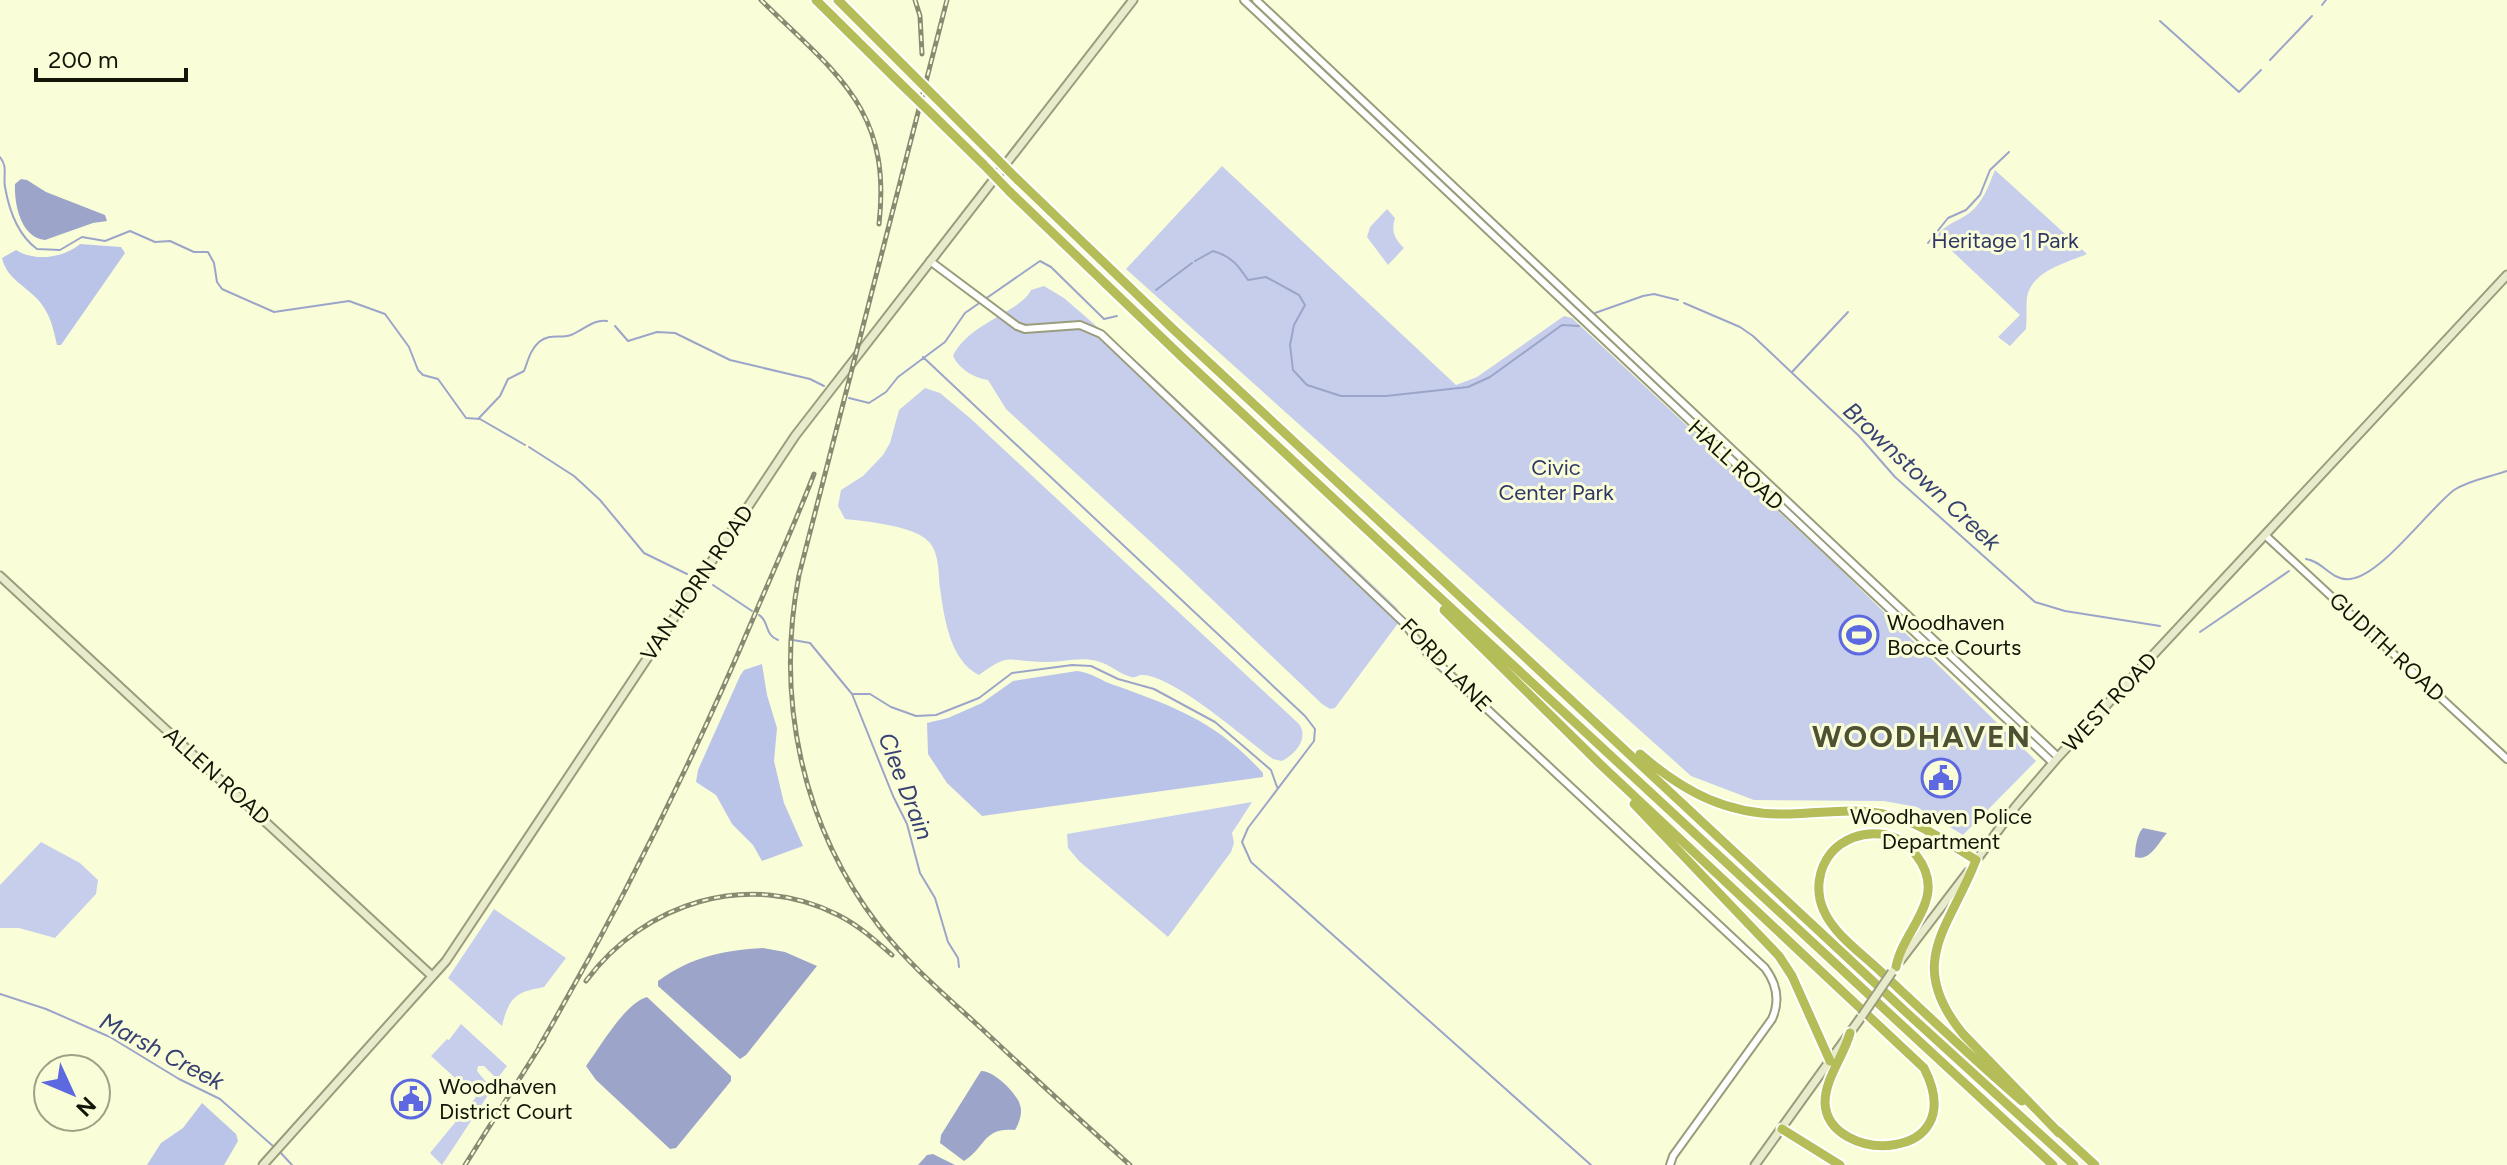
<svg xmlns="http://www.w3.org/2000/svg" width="2507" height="1165" viewBox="0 0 2507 1165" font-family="Figtree,sans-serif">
	<rect width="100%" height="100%" fill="#f9fed9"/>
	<!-- green -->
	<path fill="#c7ceec" d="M1222 166 1456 385 1477 377 1564 316 1572 318 1839 568 2036 761 1963 835 1917 807 1884 801 1754 800 1691 776 1126 269Z
		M1995 170 2087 254C2066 263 2032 271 2027 297 2026 307 2027 319 2026 329L2010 346 1998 337 2020 315 1936 236C1946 224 1956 222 1968 214 1983 203 1988 187 1995 170Z
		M1387 209 1395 218C1391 231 1394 238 1404 248L1388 265 1367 237 1370 227Z
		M1044 286 1064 298 1140 364 1397 608 1400 614 1399 622 1335 708 1330 709 1322 704 1177 566 1006 409 988 380C974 378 959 369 953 356 967 324 1022 311 1031 290Z
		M925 388 940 393 970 418 1299 724C1309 738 1296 754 1282 761L1273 759C1245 739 1176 677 1143 675 1136 675 1138 678 1131 677 1120 674 1109 664 1097 661 1079 656 1060 663 1042 662 1007 661 1010 652 979 675 950 661 944 617 940 588 938 573 940 553 928 541 914 526 866 521 845 519L838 506 841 490 863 476 883 455 890 443 899 410Z
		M1252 802 1232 833 1234 843 1231 852 1168 937 1079 861 1068 848 1067 834Z
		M41 842 80 863 98 880 96 894 55 938 19 928H0V885Z
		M494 909 566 958 544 987C516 992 509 997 502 1026L448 978Z
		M461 1024 507 1066 497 1079 484 1066H478L477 1071 492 1089 442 1165 430 1153 476 1097 431 1056 447 1039 449 1040Z"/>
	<!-- forest -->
	<path fill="#bac3e8" d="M80 244 121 247 125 253 61 345H57C53 328 51 316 40 302 27 286 7 280 2 258L16 250C35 262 63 258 80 244Z
		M762 664 767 695 777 728 774 761 784 803 803 846 762 861 753 845 732 824 716 795 696 782 698 770 740 676 744 670Z
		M1077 671C1096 674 1100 681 1117 686 1178 708 1218 723 1263 773V777L982 816 947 783 928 754 927 723 948 718 982 703 1013 681Z
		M202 1103 236 1134 238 1141 224 1165H147L161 1143 183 1128Z"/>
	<!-- water -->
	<path fill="#9ca5c9" d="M21 179 27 180 46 192 105 215 107 221 93 223 45 240C21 238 14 204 15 184Z
		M2143 828 2167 833C2158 843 2150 862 2135 857 2135 848 2137 834 2143 828Z
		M763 948 785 952 817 966 746 1055 740 1059 658 986V981C691 957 724 950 763 948Z
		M647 997 731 1076V1081L676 1148 670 1149 596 1080 586 1066C600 1047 625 1003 647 997Z
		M981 1071C993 1070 1017 1093 1020 1105 1023 1112 1019 1124 1015 1130 983 1127 986 1147 964 1161L940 1143 941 1135Z
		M933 1154 955 1165H918L927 1155Z"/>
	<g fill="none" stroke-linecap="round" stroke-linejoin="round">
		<!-- stream -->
		<path stroke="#9ca5c9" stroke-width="2" d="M2322 5 2326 0
			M2160 21 2239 92 2261 70
			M2270 60 2312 16
			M0 157C8 167 3 175 5 187 9 210 18 235 37 249L60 250 82 237 105 241 130 231 155 242 170 241 194 252H208L214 263 217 282 222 289 274 312 349 301 385 314 409 347 418 370 423 375 438 379 466 418 480 419 525 445
			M1928 243 1948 218 1966 210 1980 195 1990 170 2009 152
			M1195 261 1213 251C1231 256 1238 265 1248 280L1266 277 1299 295 1305 305 1294 325 1290 345 1293 370 1307 385 1341 396H1386L1468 387 1490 377 1562 325 1579 326
			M1156 290 1192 263
			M1684 303 1740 327 1753 336 1859 436 1895 477 2035 602 2065 611 2160 626
			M1595 313 1643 296 1654 294 1678 300
			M615 326 628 341 657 332 675 333 730 360 810 379 824 386
			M923 357 1305 716 1315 729 1314 741 1248 828 1242 842 1251 862 1591 1165
			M1792 372 1848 312
			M849 398 869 403 886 392 898 377 945 342 965 313 1040 261 1051 267 1104 319 1117 316
			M479 418 500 396 508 379 524 371C528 361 530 350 539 342 550 333 559 339 571 335 584 330 593 319 607 321
			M529 447 574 476 586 487 600 500 644 553 687 574
			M2306 559C2323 561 2331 581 2350 579 2381 576 2428 510 2454 490 2469 480 2490 477 2507 471
			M713 585 752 611
			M759 615C769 620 764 635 778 640
			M2200 632 2289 571
			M793 640 810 643 852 694 893 796 907 824 920 873 935 898 948 942 958 958 959 967
			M852 694H870L891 707 916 716 936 715 979 698 1012 673 1072 665 1091 666 1118 679 1154 689 1215 722 1271 770 1277 787
			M0 994 46 1009 110 1037 179 1079 220 1099 274 1147
			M279 1151 292 1165"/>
		<defs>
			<path id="tertiary" d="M1244 0 2053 763
				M1256 0 2058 757
				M930 261 1017 326 1025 329 1080 325 1101 334 1403 622 1428 654 1765 968C1777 984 1780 1001 1772 1019L1673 1156 1670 1165
				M2266 536 2507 759"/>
			<path id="secondary" d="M0 576 432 976
				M1975 862 2016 806 2058 757 2507 275
				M1900 961 1968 872
				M263 1165 446 961 795 436 1133 0
				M1755 1165 1862 1016"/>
			<path id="motorway" d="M816 0 900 83
				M838 0 904 66
				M935 97 992 154
				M931 113 984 165
				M1018 180 1172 328 1907 1013 2074 1165
				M1009 191 1183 358 1422 581 2053 1165
				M1444 610 1601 765 1924 1068C1973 1164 1828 1165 1825 1103 1825 1078 1844 1056 1850 1033
				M1640 754C1685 793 1729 816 1790 814 1823 813 1857 807 1889 815 1920 822 1949 844 1976 860 1950 928 1904 962 1963 1034L2059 1133
				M1634 804 1779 956 1792 976 1830 1061
				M1896 967C1903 928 1950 898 1916 855 1908 843 1895 836 1880 834 1862 832 1843 839 1831 853 1818 869 1815 892 1824 911 1834 934 1860 952 1878 969 1925 1013 1973 1059 2022 1101
				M1782 1129 1840 1165
				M2058 1131 2095 1165"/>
		</defs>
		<!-- tertiary casing -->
		<use href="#tertiary" stroke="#9a9d7c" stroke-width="10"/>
		<!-- secondary casing -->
		<use href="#secondary" stroke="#9a9d7c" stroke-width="11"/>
		<!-- motorway casing -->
		<use href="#motorway" stroke="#fff" stroke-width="13"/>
		<!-- tertiary -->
		<use href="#tertiary" stroke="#fff" stroke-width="6"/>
		<!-- secondary -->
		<use href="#secondary" stroke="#e9ebcd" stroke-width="7"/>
		<!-- motorway -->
		<use href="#motorway" stroke="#b5bd59" stroke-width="9"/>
		<defs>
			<path id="rail" d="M761 0C836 74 892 108 879 224
				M915 0 920 16 922 54
				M947 0 799 575C775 699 802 826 879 926 909 965 946 996 982 1029 1031 1075 1080 1120 1130 1165
				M586 981C644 903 748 869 838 915 858 925 875 940 892 955
				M539 1047C621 906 692 763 755 614 775 567 796 521 814 474
				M465 1165 544 1040"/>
		</defs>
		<!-- rail casing -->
		<use href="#rail" stroke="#888b72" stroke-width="5"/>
		<!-- rail -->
		<use href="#rail" stroke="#f9fed9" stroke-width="2" stroke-dasharray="6" stroke-linecap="butt"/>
		<defs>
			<path id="secondary-bridge" d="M1862 1016 1892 972"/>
			<path id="motorway-bridge" d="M904 66 935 97
				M900 83 931 113
				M992 154 1018 180
				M984 165 1009 191"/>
		</defs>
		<!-- secondary-bridge casing -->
		<use href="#secondary-bridge" stroke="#9a9d7c" stroke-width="11" stroke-linecap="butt"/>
		<!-- motorway-bridge casing -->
		<use href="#motorway-bridge" stroke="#fff" stroke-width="13" stroke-linecap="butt"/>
		<!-- secondary-bridge -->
		<use href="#secondary-bridge" stroke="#e9ebcd" stroke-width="7"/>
		<!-- motorway-bridge -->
		<use href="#motorway-bridge" stroke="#b5bd59" stroke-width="9"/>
	</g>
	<!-- icons -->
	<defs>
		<symbol id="stadium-ring" viewBox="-11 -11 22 22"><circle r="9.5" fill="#f9fed9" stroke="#5d69e1" stroke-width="1.5"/><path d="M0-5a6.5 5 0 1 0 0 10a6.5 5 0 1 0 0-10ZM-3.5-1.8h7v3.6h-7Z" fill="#5d69e1"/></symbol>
		<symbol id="civic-ring" viewBox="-11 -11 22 22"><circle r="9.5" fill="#f9fed9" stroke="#5d69e1" stroke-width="1.5"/><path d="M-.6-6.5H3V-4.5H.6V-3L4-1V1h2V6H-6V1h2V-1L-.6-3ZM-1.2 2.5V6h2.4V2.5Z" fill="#5d69e1"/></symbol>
	</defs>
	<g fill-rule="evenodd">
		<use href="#stadium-ring" x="1837" y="613" width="44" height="44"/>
		<use href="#civic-ring" x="1919" y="756" width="44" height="44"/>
		<use href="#civic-ring" x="389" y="1077" width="44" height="44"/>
	</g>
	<g text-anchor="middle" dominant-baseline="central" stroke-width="6" stroke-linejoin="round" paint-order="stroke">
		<!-- park labels -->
		<g font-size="22" fill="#2f3666" stroke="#f9fed9">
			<text x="2005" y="240">Heritage 1 Park</text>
			<text x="1556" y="467">Civic<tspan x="1556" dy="25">Center Park</tspan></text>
		</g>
		<!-- street labels -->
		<g font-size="22" fill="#131508" stroke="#f9fed9">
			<text transform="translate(1736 465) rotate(43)">HALL ROAD</text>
			<text transform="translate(697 583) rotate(-56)">VAN HORN ROAD</text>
			<text transform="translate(2387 647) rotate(43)">GUDITH ROAD</text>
			<text transform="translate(1446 665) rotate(46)">FORD LANE</text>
			<text transform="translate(2110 702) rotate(-47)">WEST ROAD</text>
			<text transform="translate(217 776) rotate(42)">ALLEN ROAD</text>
		</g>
		<!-- poi labels -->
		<g font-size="22" fill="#131508" stroke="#f9fed9" text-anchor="start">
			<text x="1887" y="622">Woodhaven<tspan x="1887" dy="25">Bocce Courts</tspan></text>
			<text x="1941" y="816" text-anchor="middle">Woodhaven Police<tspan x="1941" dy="25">Department</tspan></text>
			<text x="439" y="1086">Woodhaven<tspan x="439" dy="25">District Court</tspan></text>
		</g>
		<!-- water labels -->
		<g font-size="24" font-style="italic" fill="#384172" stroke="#f9fed9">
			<text transform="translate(1922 476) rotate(43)">Brownstown Creek</text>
			<text transform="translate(906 786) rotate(69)">Clee Drain</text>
			<text transform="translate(162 1051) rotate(28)">Marsh Creek</text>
		</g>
		<!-- district labels -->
		<g font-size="30" font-weight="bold" letter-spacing="2" fill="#4e5133" stroke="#f9fed9">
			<text x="1922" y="736">WOODHAVEN</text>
		</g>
	</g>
	<!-- north arrow -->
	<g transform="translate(72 1093) rotate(134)"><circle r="38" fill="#f9fed9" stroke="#9da185" stroke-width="2"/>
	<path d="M0-6L14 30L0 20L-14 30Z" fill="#5d69e1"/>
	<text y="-12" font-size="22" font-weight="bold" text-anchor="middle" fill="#131508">N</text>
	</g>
	<!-- scale -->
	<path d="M36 68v12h150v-12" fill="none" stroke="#131508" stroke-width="4"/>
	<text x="48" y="68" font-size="24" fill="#131508" stroke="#f9fed9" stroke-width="6" paint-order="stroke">200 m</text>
</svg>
